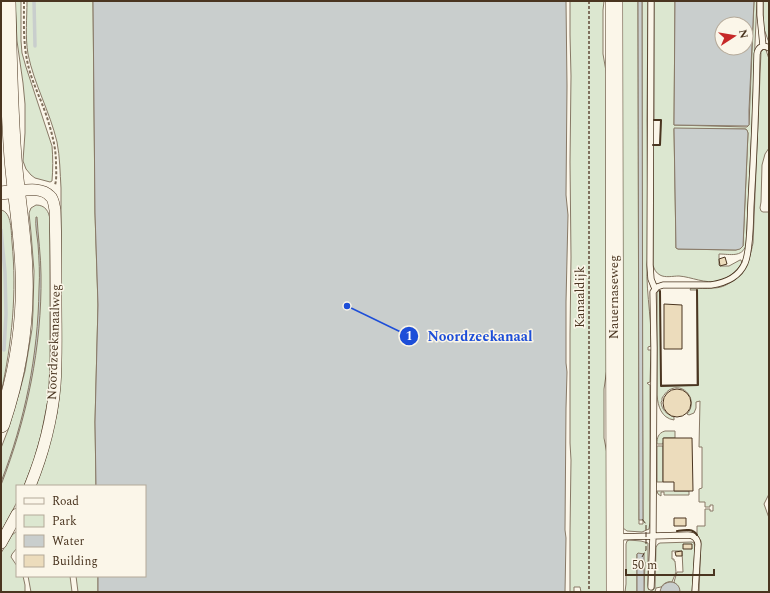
<svg xmlns="http://www.w3.org/2000/svg" width="770" height="593" viewBox="0 0 770 593" font-family="Spectral,serif">
	<rect width="100%" height="100%" fill="#fbf6e9"/>
	<!-- green -->
	<path fill="#dce7d0" stroke="#887966" fill-rule="evenodd" d="M15 1H21V41L22 53 26 67 52 146C53 158 53 169 52 181L50 182 35 178 31 175 26 169 23 161 25 133V104L23 83 17 41Z
		M27 1H93L95 213 98 305 95 422 96 486H36L47 454 57 413 59 398 61 354V188C60 173 60 157 57 142 50 112 34 84 28 54 25 37 27 18 27 1Z
		M570 1H604L603 10V54L607 77V368L604 389V438L608 459V592H581L580 587H574V592H570V532L571 460 570 443V334L571 257 570 162 571 76 570 35Z
		M622 1H638L639 524H643L642 248V1H648L647 120 648 254C644 284 652 315 651 346L648 347V350H651L650 382 647 383 648 384 650 385V522L649 529 642 532 627 531 623 528 622 525Z
		M654 1H675L674 125 747 127 749 125 754 1H757L755 43 752 126 746 245C742 258 730 254 719 254V265L720 266H729L740 260H741L742 263C736 272 729 278 718 281 705 284 692 277 679 276 673 276 665 278 660 275 656 273 654 269 653 265V145H660L661 120H654ZM674 129H746L748 133 743 246 736 250 678 249 676 248Z
		M763 1H769V42L768 40 763 26Z
		M764 49 766 50 769 59V148L765 154 762 165 761 202 760 208 761 211 763 212H769V494L764 504 769 518V592H699L701 541 697 535V526H705V509H710V511H713V505H710V507H705V502H699V489L702 488V447H699L700 401 696 402V408L694 413 689 415 687 414C699 401 684 381 669 390 666 392 664 395 662 398V401L661 402C662 410 666 414 674 417V420C661 418 658 406 657 395V291H660L661 385H697V290H690L691 288C699 288 706 289 713 288 720 288 725 286 731 282 747 272 749 261 753 243L761 52Z
		M36 205C45 205 49 211 50 220V366L48 400 41 435 34 460 24 486H17V502L1 532V448L8 430 20 390 25 371 32 329 33 311 34 271 31 233 29 213 31 208Z
		M1 210C12 212 11 232 12 242 17 293 12 343 1 393Z
		M665 431H675V438H664L663 444H657C657 438 658 433 665 431Z
		M657 446H663V482H657Z
		M657 491H689V495H664V492H661V496L658 494Z
		M17 531V548L12 554 11 557 17 566V576H23L25 585V592H1V553L12 535Z
		M629 540 641 541 648 543V585L649 589 655 588 656 547 658 544 660 543 692 542 694 543 695 547 692 592H680L678 586 674 582 677 572H683L682 551H672V559H674V561H675L676 572 672 582C668 581 664 583 661 587L656 588 655 592H644L645 562 638 553 637 554V592H625L626 584V544L627 541Z
		M28 576H70L72 592H31Z
		M76 576H98V592H78Z"/>
	<!-- water -->
	<path fill="#c9cecd" stroke="#887966" fill-rule="evenodd" d="M93 1H566L567 86 566 195 568 215 566 302V363L567 372 566 408 565 530 566 538 565 592H98V576H145V486H96L95 422 98 305 95 213Z
		M638 1H642L643 520H639Z
		M675 1H754L749 110V125L748 126 674 125ZM722 24H746V48H722Z
		M674 128 745 129 747 130 748 133 743 246 740 249 736 250 678 249 676 248Z
		M36 217H37C38 237 41 256 41 275 42 347 27 418 1 485V482C25 420 38 356 39 289 40 274 39 259 38 244 37 235 35 225 36 217Z
		M638 553 644 554V592H637V554Z
		M670 582C676 582 680 586 680 592H660C661 586 664 583 670 582Z"/>
	<g fill="none" stroke-linecap="round" stroke-linejoin="round">
		<!-- stream -->
		<path stroke="#c9cecd" stroke-width="3.5" d="M34 1 35 46
			M1 230 5 272 6 314 4 350"/>
	</g>
	<!-- building -->
	<path fill="#ecdcbc" stroke="#4a3520" d="M725 257 727 264 720 266 719 259Z
		M664 304 682 305V349H664Z
		M663 403a14 14 0 1 1 28 0a14 14 0 1 1-28 0Z
		M663 438H692L693 491H674V482H663Z
		M674 518H686V526H674Z
		M683 544H692V549H683Z
		M682 551V556H676L675 552Z"/>
	<g fill="none" stroke-linecap="round" stroke-linejoin="round">
		<defs>
			<path id="service" d="M651 1 650 265 651 279 655 289
				M760 1V15L763 46
				M617 537 688 535C694 535 697 538 698 544L695 592
				M651 587 653 536 654 348 653 292 657 287 663 285H711C725 283 739 277 745 263 751 248 750 219 751 203 754 153 756 104 757 54 758 47 763 44 769 48"/>
			<path id="minor" d="M16 191C26 190 42 187 50 196 54 199 54 206 55 210 56 241 56 271 56 301 56 330 57 358 55 386 52 420 43 454 30 486
				M1 543 17 514"/>
			<path id="tertiary" d="M1 193 16 191"/>
			<path id="primary" d="M614 1 615 592
				M1 424C17 376 26 323 24 272 23 234 16 196 13 158 9 106 8 53 7 1"/>
		</defs>
		<!-- service casing -->
		<use href="#service" stroke="#4a3520" stroke-width="7"/>
		<!-- minor casing -->
		<use href="#minor" stroke="#4a3520" stroke-width="12"/>
		<!-- tertiary casing -->
		<use href="#tertiary" stroke="#4a3520" stroke-width="14"/>
		<!-- primary casing -->
		<use href="#primary" stroke="#4a3520" stroke-width="18"/>
		<!-- path -->
		<path stroke="#7f6f5c" stroke-width="2" stroke-dasharray="3 2" stroke-linecap="butt" d="M24 1C24 20 23 40 27 60 31 82 43 102 49 124 53 137 56 150 56 163 56 170 57 178 55 185
			M589 1V592"/>
		<!-- service -->
		<use href="#service" stroke="#fbf6e9" stroke-width="5.5"/>
		<!-- minor -->
		<use href="#minor" stroke="#fbf6e9" stroke-width="11"/>
		<!-- tertiary -->
		<use href="#tertiary" stroke="#fbf6e9" stroke-width="13"/>
		<!-- primary -->
		<use href="#primary" stroke="#fbf6e9" stroke-width="17"/>
		<!-- fence -->
		<path stroke="#4a3520" stroke-width="1" stroke-dasharray="5 2" stroke-linecap="butt" d="M642 557 646 550V524L642 519"/>
		<!-- wall -->
		<path stroke="#4a3520" stroke-width="2" d="M653 145H660L661 120H654
			M660 291 661 386 698 385 697 290
			M677 531C684 530 693 528 697 535"/>
	</g>
	<g text-anchor="middle" dominant-baseline="central" stroke-width="3" stroke-linejoin="round" paint-order="stroke">
		<!-- street labels -->
		<g font-size="13" fill="#4a3520" stroke="#fbf6e9">
			<text transform="translate(580 297) rotate(-90)">Kanaaldijk</text>
			<text transform="translate(614 297) rotate(-90)">Nauernaseweg</text>
			<text transform="translate(54 342) rotate(-88)">Noordzeekanaalweg</text>
		</g>
	</g>
	<!-- callouts -->
	<path fill="none" stroke="#1d4ed8" stroke-width="1.5" d="M347 306L409 336"/>
	<g fill="#1d4ed8" stroke="#fbf6e9" stroke-width="1.5">
		<circle cx="347" cy="306" r="4"/>
		<circle cx="409" cy="336" r="10"/>
	</g>
	<g font-size="12" text-anchor="middle" font-weight="bold" fill="#fff">
		<text x="409" y="340">1</text>
	</g>
	<g font-size="14" text-anchor="middle" font-weight="bold" fill="#1d4ed8" stroke="#fbf6e9" stroke-width="3" stroke-linejoin="round" paint-order="stroke">
		<text x="480" y="341">Noordzeekanaal</text>
	</g>
	<!-- border -->
	<rect width="770" height="593" fill="none" stroke="#4a3520" stroke-width="4"/>
	<!-- legend -->
	<rect x="16" y="485" width="130" height="92" fill="#fbf6e9" stroke="#b4a999"/>
	<rect x="24" y="498" width="20" height="6" fill="#fbf6e9" stroke="#b4a999"/>
	<text x="52" y="505" font-size="12" fill="#4a3520">Road</text>
	<rect x="24" y="515" width="20" height="12" fill="#dce7d0" stroke="#b4a999"/>
	<text x="52" y="525" font-size="12" fill="#4a3520">Park</text>
	<rect x="24" y="535" width="20" height="12" fill="#c9cecd" stroke="#b4a999"/>
	<text x="52" y="545" font-size="12" fill="#4a3520">Water</text>
	<rect x="24" y="555" width="20" height="12" fill="#ecdcbc" stroke="#b4a999"/>
	<text x="52" y="565" font-size="12" fill="#4a3520">Building</text>
	<!-- north arrow -->
	<g transform="translate(734 36) rotate(78)"><circle r="19" fill="#fbf6e9" stroke="#b4a999"/>
	<path d="M0-3L7 15L0 10L-7 15Z" fill="#c62828"/>
	<text y="-6" font-size="11" font-weight="bold" text-anchor="middle" fill="#4a3520">N</text>
	</g>
	<!-- scale -->
	<path d="M626 569v6h88v-6" fill="none" stroke="#4a3520" stroke-width="2"/>
	<text x="632" y="569" font-size="12" fill="#4a3520" stroke="#fbf6e9" stroke-width="3" paint-order="stroke">50 m</text>
</svg>
